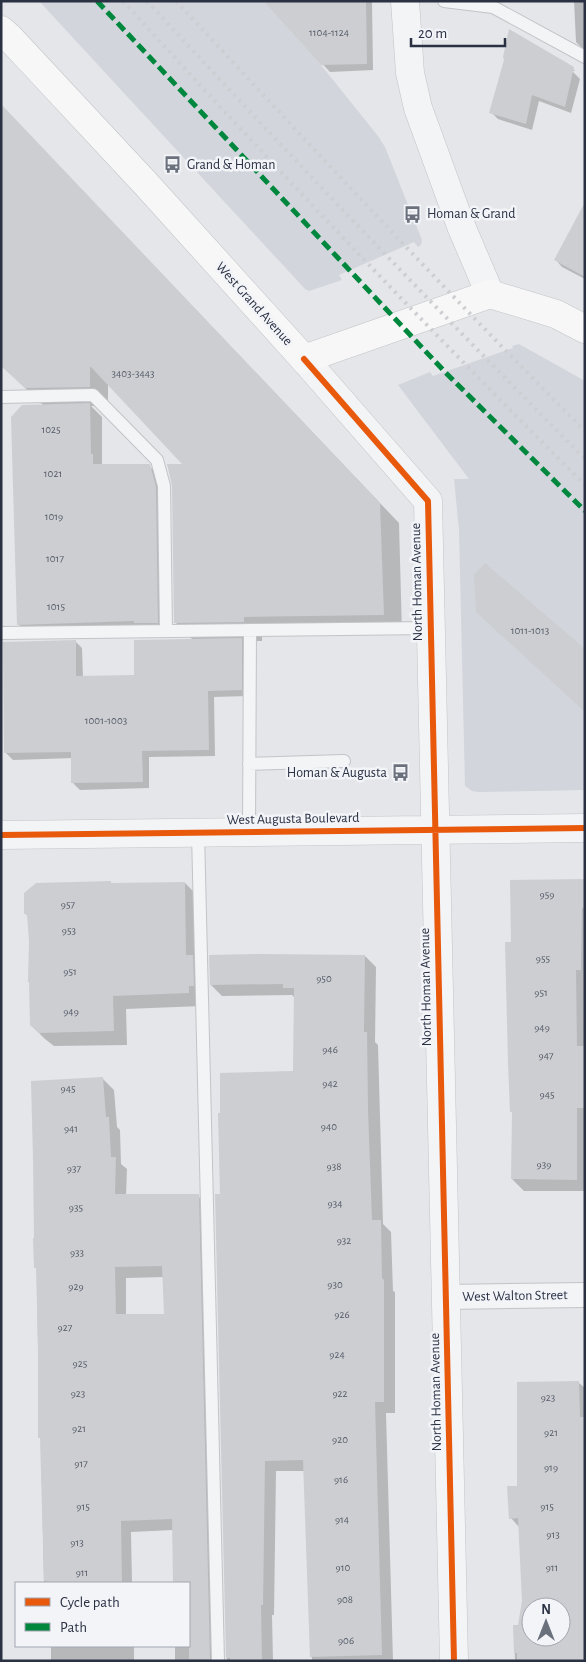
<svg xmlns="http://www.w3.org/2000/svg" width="586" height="1662" viewBox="0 0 586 1662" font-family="'Alegreya Sans',sans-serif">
	<rect width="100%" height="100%" fill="#e4e6e9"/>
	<!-- built -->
	<path fill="#d2d5dc" d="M39 1H263L321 65 378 136 385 147 422 240 421 245 418 247 414 242 405 246 339 275 342 280 309 291 305 289Z
		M519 344 585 381V790L478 792 472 791 465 786 459 530 454 479H469L398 385 430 372 433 376 513 348 512 346Z"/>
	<!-- shadow -->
	<path fill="#0003" fill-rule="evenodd" d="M264 1H372L373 70 330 72Z
		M574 1H585V51L576 42Z
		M505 60 570 66 575 71H572L580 79 571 113 539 101 532 130 498 119 491 112Z
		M34 140 399 523 402 634 262 635V641H243L248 647V696L214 697 215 756 149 757V788L80 790 73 783V758L13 760 6 753 76 642 82 648 83 678 136 677 193 640 175 622 185 466 108 384V406H91L102 417V466H149L162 478 170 635 31 636 18 624 43 405 19 382Z
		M585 204V279L562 267 556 260Z
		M185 883 199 897 202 1006 126 1009 127 1045 54 1046 45 1039 31 1025 30 941 28 917 26 914Z
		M585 884V1191H524L512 1179V944Z
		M365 956 376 967 375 1042 378 1045 383 1224 391 1232 393 1291 395 1292V1413H386L393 1661H312L305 1471H276L274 1615H272L273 1661H227L216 1196H222L294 1073 295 998 292 995 222 996 211 985Z
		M102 1078 114 1090 117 1127 120 1130 121 1164 127 1169 126 1196H198L209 1207 220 1661H175V1646H189V1583H174L173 1530 131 1532 132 1583H44L41 1439 39 1437 37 1269 36 1268ZM164 1277 165 1315H126V1278Z
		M579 1383 585 1388V1661H515L514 1627H519L523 1601 519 1527 511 1518 518 1487ZM531 1607H561V1637H531Z
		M51 1646H134V1661H51Z"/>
	<!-- building -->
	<path fill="#ccced1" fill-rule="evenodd" d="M263 1H366L367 64 321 65Z
		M509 29 574 67 565 107 532 95 526 124 489 113 504 60 503 57Z
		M1 104 380 503 384 615 244 617V622L174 623 172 486 167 464H182L90 366V387L25 388 1 366Z
		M585 202V277L554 260Z
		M90 403 91 454H93V464H150L156 487 158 623H134V621L17 625 11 417 22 405Z
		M485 563 585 649V712L476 612 474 575Z
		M242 638V690L208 691 209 750 142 751 143 782 71 783V752L4 753 3 642 76 640V676L134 675V640Z
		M585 879V908H582L581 970H576L577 1046H585V1108H577V1180L511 1179 512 1112H510L508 1063 505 942H511L510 880Z
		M111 881V883L185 882 186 955H193L194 986H189V993L113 996 114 1031 39 1033 30 1025 29 982H28L29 941 27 914H24V893L36 883Z
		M260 954 365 955 364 1032H367L368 1109 372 1220H381L382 1278 384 1280V1402H375L382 1655 310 1657 303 1460 265 1461 263 1605H261L262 1661H230V1658H226L215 1194H220L218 1113H220V1073L293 1071 294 988H283V984L210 985 209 955Z
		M103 1077 106 1117H109L111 1157H116L115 1194H199L210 1659H189V1583H173L172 1519 121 1521 122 1583H47L46 1581H44L40 1438H38V1344L36 1268H34L33 1238H34L33 1158 31 1081ZM162 1266 164 1314H116L115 1267Z
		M579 1381 580 1417H585V1661H517V1653H514L513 1625H518L522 1601 518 1518 509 1519 507 1486H517V1382ZM531 1607H561V1637H531Z"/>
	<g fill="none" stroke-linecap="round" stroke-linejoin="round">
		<defs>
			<path id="service" d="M444 1 493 7 585 57
				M1 397 93 395 157 460 164 486 166 631
				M1 633 431 628
				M249 764 344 761
				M249 832 250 630
				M198 833 218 1661"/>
			<path id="minor" d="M446 1297 585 1295"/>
			<path id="tertiary" d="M405 1 410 73 418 108 461 226 490 294
				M304 359 428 501 454 1661
				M1 835 585 828"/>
			<path id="secondary" d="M1 30 9 37 146 184 304 359 490 294 556 314 585 329"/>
		</defs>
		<!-- service casing -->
		<use href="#service" stroke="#c2c4c7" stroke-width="14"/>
		<!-- minor casing -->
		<use href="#minor" stroke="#c2c4c7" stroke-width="26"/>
		<!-- tertiary casing -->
		<use href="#tertiary" stroke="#c2c4c7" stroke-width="29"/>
		<!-- secondary casing -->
		<use href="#secondary" stroke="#c2c4c7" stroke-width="29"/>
		<!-- service -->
		<use href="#service" stroke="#f3f4f6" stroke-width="12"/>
		<!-- minor -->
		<use href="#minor" stroke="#f3f4f6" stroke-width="24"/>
		<!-- tertiary -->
		<use href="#tertiary" stroke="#f3f4f6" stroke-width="28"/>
		<!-- secondary -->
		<use href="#secondary" stroke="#f7f7f7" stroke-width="28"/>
		<!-- rail -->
		<path stroke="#cdced1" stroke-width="4" stroke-dasharray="2.5 5" stroke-linecap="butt" d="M123 1C273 166 427 328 585 485
			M147 1C290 156 436 309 585 459
			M176 1C311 146 445 291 585 431"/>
		<!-- quiet -->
		<path stroke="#00873e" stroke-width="5" stroke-dasharray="10 5" stroke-linecap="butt" d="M97 1 445 372 585 511"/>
		<defs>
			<path id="cycleway" d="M304 359 428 501 454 1661
				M1 835 585 828"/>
		</defs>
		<!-- cycleway casing -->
		<use href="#cycleway" stroke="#f2f4f8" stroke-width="9"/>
		<!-- cycleway -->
		<use href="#cycleway" stroke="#e8590c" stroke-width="6"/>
	</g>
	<!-- icons -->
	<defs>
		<symbol id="bus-bare" viewBox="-9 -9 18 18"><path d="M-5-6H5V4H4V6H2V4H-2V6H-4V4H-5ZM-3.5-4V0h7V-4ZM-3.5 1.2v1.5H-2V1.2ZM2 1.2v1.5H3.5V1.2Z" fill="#6b707d" stroke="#f2f4f8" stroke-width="2.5" paint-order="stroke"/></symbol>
	</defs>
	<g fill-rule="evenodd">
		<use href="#bus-bare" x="160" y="152" width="25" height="25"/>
		<use href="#bus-bare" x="400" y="202" width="25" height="25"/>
		<use href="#bus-bare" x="388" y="760" width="25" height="25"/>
	</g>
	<g text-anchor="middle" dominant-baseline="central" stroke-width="5" stroke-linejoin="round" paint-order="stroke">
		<!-- number labels -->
		<g font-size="11" fill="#535967">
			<text x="329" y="32">1104-1124</text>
			<text x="133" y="373">3403-3443</text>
			<text x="51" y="429">1025</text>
			<text x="53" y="473">1021</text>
			<text x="54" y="516">1019</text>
			<text x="55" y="558">1017</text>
			<text x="56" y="606">1015</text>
			<text x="530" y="630">1011-1013</text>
			<text x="106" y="720">1001-1003</text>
			<text x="547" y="894">959</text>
			<text x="68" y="904">957</text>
			<text x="69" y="930">953</text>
			<text x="543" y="958">955</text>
			<text x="70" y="971">951</text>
			<text x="324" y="978">950</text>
			<text x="541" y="992">951</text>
			<text x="71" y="1011">949</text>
			<text x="542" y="1027">949</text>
			<text x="330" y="1049">946</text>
			<text x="546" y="1055">947</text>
			<text x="330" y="1083">942</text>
			<text x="68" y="1088">945</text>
			<text x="547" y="1094">945</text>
			<text x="329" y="1126">940</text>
			<text x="71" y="1128">941</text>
			<text x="544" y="1164">939</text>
			<text x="334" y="1166">938</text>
			<text x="74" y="1168">937</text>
			<text x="335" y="1203">934</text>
			<text x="76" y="1207">935</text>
			<text x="344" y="1240">932</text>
			<text x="77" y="1252">933</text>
			<text x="335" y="1284">930</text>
			<text x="76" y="1286">929</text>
			<text x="342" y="1314">926</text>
			<text x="65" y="1327">927</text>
			<text x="337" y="1354">924</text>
			<text x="80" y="1363">925</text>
			<text x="78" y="1393">923</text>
			<text x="340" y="1393">922</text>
			<text x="548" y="1397">923</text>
			<text x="79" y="1428">921</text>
			<text x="551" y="1432">921</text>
			<text x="340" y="1439">920</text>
			<text x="81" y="1463">917</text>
			<text x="551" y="1467">919</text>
			<text x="341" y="1479">916</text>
			<text x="83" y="1506">915</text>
			<text x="547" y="1506">915</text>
			<text x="342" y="1519">914</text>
			<text x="553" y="1534">913</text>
			<text x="77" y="1542">913</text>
			<text x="343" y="1567">910</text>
			<text x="552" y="1567">911</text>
			<text x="82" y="1572">911</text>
			<text x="345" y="1599">908</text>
			<text x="346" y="1640">906</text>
		</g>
		<!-- poi labels -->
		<g font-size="14" fill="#2a3143" stroke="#f2f4f8" text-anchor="start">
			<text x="187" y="165">Grand &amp; Homan</text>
			<text x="427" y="214">Homan &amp; Grand</text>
			<text x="387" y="773" text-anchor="end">Homan &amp; Augusta</text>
		</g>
		<!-- street labels -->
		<g font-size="14" fill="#2a3143" stroke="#f2f4f8">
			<text transform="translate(254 304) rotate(48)">West Grand Avenue</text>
			<text transform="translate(417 582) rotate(-91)">North Homan Avenue</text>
			<text transform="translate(293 819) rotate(-1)">West Augusta Boulevard</text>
			<text transform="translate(426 987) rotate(-91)">North Homan Avenue</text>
			<text transform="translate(515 1296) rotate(-1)">West Walton Street</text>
			<text transform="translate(436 1392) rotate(-91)">North Homan Avenue</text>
		</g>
	</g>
	<!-- border -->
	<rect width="586" height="1662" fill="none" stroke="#2a3143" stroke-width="5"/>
	<!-- legend -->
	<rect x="15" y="1582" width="175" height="65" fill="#f2f4f8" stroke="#a2a6b0"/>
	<rect x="25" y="1598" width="25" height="8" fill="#e8590c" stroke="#a2a6b0"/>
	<text x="60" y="1607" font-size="15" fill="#2a3143">Cycle path</text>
	<rect x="25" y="1623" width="25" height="8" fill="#00873e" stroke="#a2a6b0"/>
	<text x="60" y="1632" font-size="15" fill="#2a3143">Path</text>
	<!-- north arrow -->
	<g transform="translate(546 1622)"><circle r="24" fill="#f2f4f8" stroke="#a2a6b0"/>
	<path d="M0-4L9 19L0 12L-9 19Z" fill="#6b707d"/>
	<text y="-8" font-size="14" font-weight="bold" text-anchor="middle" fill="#2a3143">N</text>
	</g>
	<!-- scale -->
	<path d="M411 38v8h94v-8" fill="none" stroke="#2a3143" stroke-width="2.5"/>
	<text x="418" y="38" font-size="15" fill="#2a3143" stroke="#f2f4f8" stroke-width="4" paint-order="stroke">20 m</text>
</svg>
